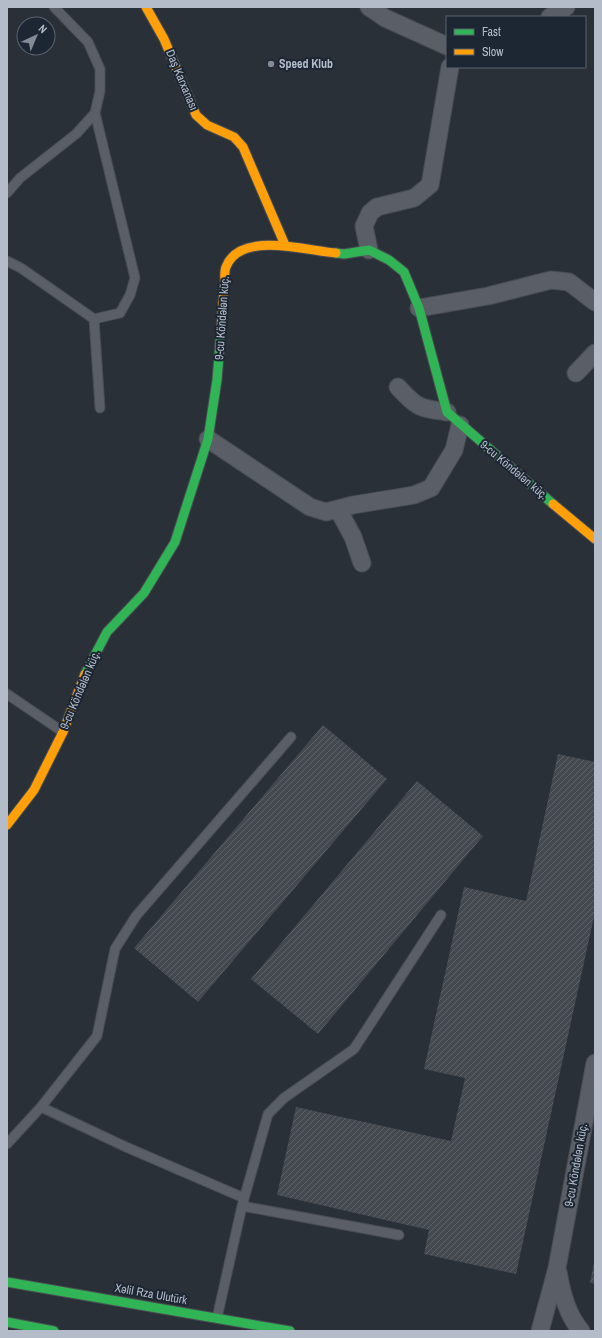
<svg xmlns="http://www.w3.org/2000/svg" width="602" height="1338" viewBox="0 0 602 1338" font-family="'Archivo Narrow',sans-serif">
	<defs>
		<pattern id="building-hatch" width="6" height="6" patternUnits="userSpaceOnUse"><rect width="6" height="6" fill="#444950"/><path d="M-1 1l2-2M0 6l6-6M5 7l2-2" fill="none" stroke="#5d6168"/></pattern>
	</defs>
	<rect width="100%" height="100%" fill="#2a3038"/>
	<!-- building -->
	<path fill="url(#building-hatch)" d="M323 725 387 779 198 1002 134 948Z
		M558 754 595 762V912L516 1274 424 1254 429 1230 277 1195 296 1107 451 1141 465 1078 424 1069 464 887 526 901Z
		M417 781 483 836 318 1034 251 979Z
		M594 1263H595V1284L590 1283Z"/>
	<g fill="none" stroke-linecap="round" stroke-linejoin="round">
		<defs>
			<path id="lane" d="M7 193 20 178 76 134 95 113 100 91V69L88 42 54 7
				M7 261 21 268 94 319 100 408
				M94 319 120 313 130 295 135 278 95 113
				M7 694 63 732
				M41 1107 126 1147 244 1198
				M7 1144 41 1107 97 1036 115 949 136 916 291 737
				M242 1206 399 1235
				M217 1318 242 1206 268 1114 284 1098 354 1049 441 915"/>
			<path id="street" d="M369 7 385 18 447 46
				M550 17 566 7
				M369 250 364 226 370 213 377 207 414 198 430 185 450 67
				M419 308 488 296 551 280 569 282 595 302
				M576 373 595 353
				M398 387C417 408 419 408 447 412
				M208 439 310 507 326 512 353 505 414 495 431 488 454 450 460 425
				M338 509 353 537 362 563
				M558 1272C562 1294 567 1314 581 1331
				M540 1331 557 1268 595 1063"/>
			<path id="fast" d="M336 253 344 254 369 250 389 260 404 272 419 308 447 412 553 504
				M85 674 107 632 144 593 175 542 208 439 217 380 221 331
				M7 1282 290 1331
				M7 1322 54 1331"/>
			<path id="slow" d="M146 7 164 39 196 115 207 125 234 137 243 147 285 245
				M221 331C222 315 223 299 225 282 225 278 224 271 226 267 240 230 308 251 336 253
				M553 504 595 539
				M7 825 34 790 63 732 85 674"/>
		</defs>
		<!-- lane casing -->
		<use href="#lane" stroke="#484c53" stroke-width="11"/>
		<!-- street casing -->
		<use href="#street" stroke="#484c53" stroke-width="19"/>
		<!-- fast casing -->
		<use href="#fast" stroke="#484c53" stroke-width="11"/>
		<!-- slow casing -->
		<use href="#slow" stroke="#484c53" stroke-width="11"/>
		<!-- lane -->
		<use href="#lane" stroke="#5a5e66" stroke-width="9"/>
		<!-- street -->
		<use href="#street" stroke="#5a5e66" stroke-width="17"/>
		<!-- fast -->
		<use href="#fast" stroke="#30b455" stroke-width="9"/>
		<!-- slow -->
		<use href="#slow" stroke="#ff9f0a" stroke-width="9"/>
	</g>
	<!-- markers -->
	<circle fill="#848b96" stroke="#1d2633" stroke-width="1.5" cx="271" cy="64" r="4"/>
	<g text-anchor="middle" dominant-baseline="central" stroke-width="4" stroke-linejoin="round" paint-order="stroke">
		<!-- poi labels -->
		<g font-size="12" font-weight="bold" fill="#b4bcc9" stroke="#1d2633" text-anchor="start">
			<text x="279" y="64">Speed Klub</text>
		</g>
		<!-- street labels -->
		<g font-size="12" fill="#b4bcc9" stroke="#1d2633">
			<text transform="translate(182 80) rotate(67)">Daş Karxanası</text>
			<text transform="translate(222 318) rotate(-86)">9-cu Köndələn küç.</text>
			<text transform="translate(514 470) rotate(40)">9-cu Köndələn küç.</text>
			<text transform="translate(80 690) rotate(-67)">9-cu Köndələn küç.</text>
			<text transform="translate(576 1165) rotate(-80)">9-cu Köndələn küç.</text>
			<text transform="translate(151 1294) rotate(10)">Xəlil Rza Ulutürk</text>
		</g>
	</g>
	<!-- border -->
	<rect width="602" height="1338" fill="none" stroke="#b4bcc9" stroke-width="16"/>
	<!-- legend -->
	<rect x="446" y="16" width="140" height="52" fill="#1d2633" stroke="#59626f"/>
	<rect x="454" y="29" width="20" height="6" fill="#30b455" stroke="#59626f"/>
	<text x="482" y="36" font-size="12" fill="#b4bcc9">Fast</text>
	<rect x="454" y="49" width="20" height="6" fill="#ff9f0a" stroke="#59626f"/>
	<text x="482" y="56" font-size="12" fill="#b4bcc9">Slow</text>
	<!-- north arrow -->
	<g transform="translate(36 36) rotate(44)"><circle r="19" fill="#1d2633" stroke="#59626f"/>
	<path d="M0-3L7 15L0 10L-7 15Z" fill="#848b96"/>
	<text y="-6" font-size="11" font-weight="bold" text-anchor="middle" fill="#b4bcc9">N</text>
	</g>
</svg>
